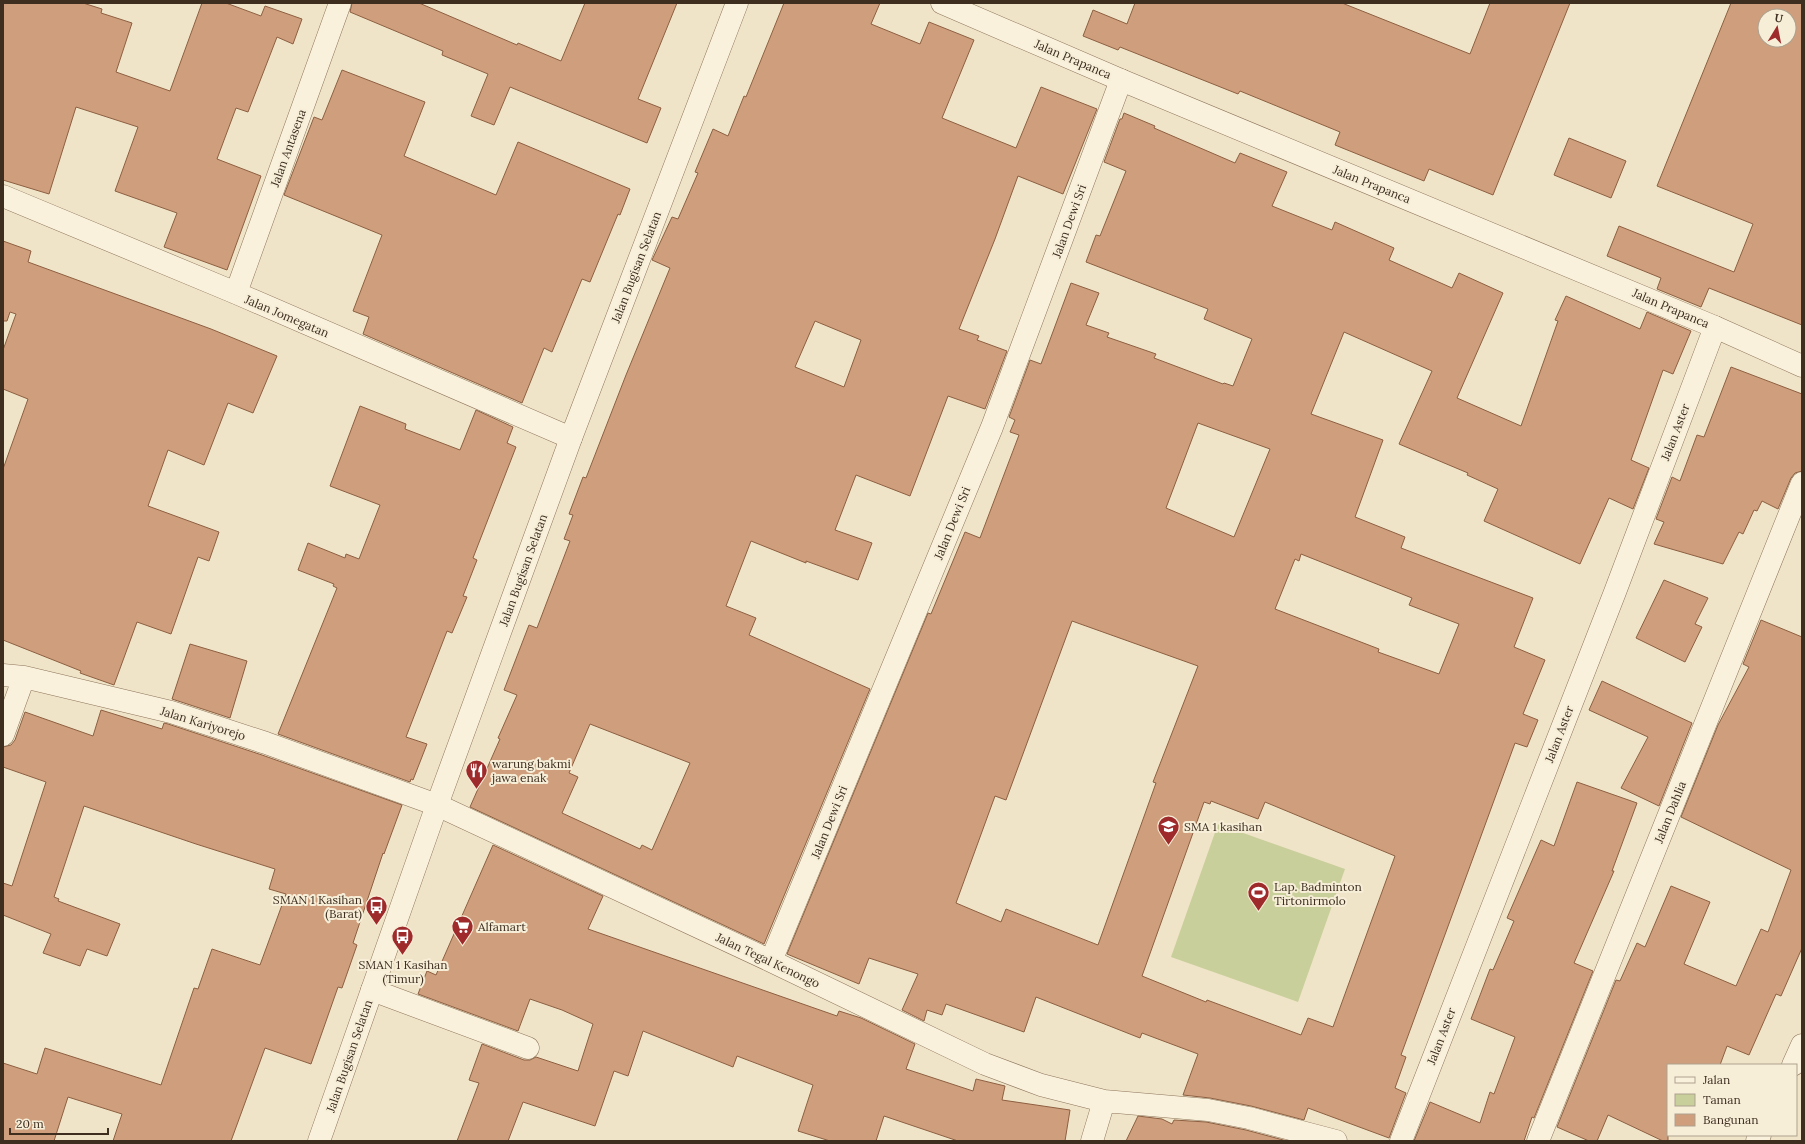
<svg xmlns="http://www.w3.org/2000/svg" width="1805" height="1144" viewBox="0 0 1805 1144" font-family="Lora,serif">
	<rect width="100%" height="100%" fill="#f0e4c8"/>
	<!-- green -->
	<path fill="#c9cf9b" d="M1218 824 1345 869 1298 1002 1171 957Z"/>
	<!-- building -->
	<path fill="#cf9f7d" stroke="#8d5f41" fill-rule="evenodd" d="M3 3H83L102 9 101 13 132 23 116 72 170 91 202 3H226L261 16 265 6 302 19 293 44 277 37 248 112 236 108 217 159 261 176 227 270 164 247 177 213 115 191 138 127 76 107 49 194 3 180Z
		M352 3H419L517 45 518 43 561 61 585 3H677L638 99 661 108 647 143 510 87 494 125 471 116 488 74 442 55 443 51 350 12Z
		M784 3H880L871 24 920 44 929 22 974 40 942 118 1016 148 1041 87 1097 109 1063 194 1018 176 995 239 959 329 979 336 977 340 1007 351 985 409 948 396 910 496 856 475 835 530 872 543 858 580 806 561V563L751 541 726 606 756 618 749 635 870 689 764 944 470 807 500 739 498 738 517 695 504 690 529 625 537 628 570 541 564 539 573 515 569 514 583 477 586 478 626 375 670 268 652 260 672 217 678 219 698 173 695 172 713 129 728 136 744 96 746 97ZM815 321 861 340 844 387 795 367ZM590 724 690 763 652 850 642 845 640 849 562 813 578 777 569 773Z
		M1135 3H1342L1470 54 1490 3H1570L1493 195 1429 169 1424 181 1335 145 1340 132 1240 91 1238 94 1120 47 1118 50 1083 36 1093 10 1127 24Z
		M1731 3H1802V325L1709 288 1701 307 1657 289 1661 278 1607 256 1619 226 1734 272 1753 224 1657 186ZM1765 16H1789V40H1765Z
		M342 70 425 102 404 156 496 195 518 142 630 189 620 215 618 214 590 282 582 279 552 352 544 348 522 403 363 334 369 317 353 311 382 235 284 195 314 117 322 120Z
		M1124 113 1155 126 1154 128 1235 163 1240 153 1287 172 1272 206 1332 230 1335 222 1394 248 1389 260 1452 288 1459 273 1503 293 1457 398 1521 426 1558 321 1555 320 1566 296 1640 329 1647 312 1691 331 1673 374 1663 370 1631 460 1649 468 1633 509 1609 498 1580 564 1484 521 1498 489 1467 475 1468 473 1399 444 1432 371 1344 332 1311 414 1383 440 1355 517 1405 537 1401 548 1533 598 1514 647 1545 660 1523 714 1538 720 1527 747 1515 743 1401 1055 1406 1057 1395 1088 1406 1093 1389 1138 1308 1108 1304 1120 1251 1106 1210 1098 1183 1095 1198 1054 1142 1033 1140 1038 1036 997 1024 1032 946 1004 942 1015 927 1010 924 1021 902 1010 918 974 869 958 859 984 787 954 928 613 931 614 965 532 980 538 1019 435 1010 432 1015 420 1009 417 1030 360 1041 364 1071 283 1099 293 1086 325 1109 333 1107 337 1156 354 1154 358 1223 384 1224 383 1233 386 1252 339 1204 319 1208 309 1086 262 1096 235 1100 236 1126 171 1104 162 1120 119H1122ZM1198 423 1270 449 1234 537 1166 508ZM1301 554 1412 598 1409 605 1459 624 1439 674 1378 652 1379 649 1275 609 1295 559 1299 561ZM1072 621 1198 666 1153 782 1156 783 1098 945 1006 909 1001 922 956 903 995 796 1006 800ZM1211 801 1258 819 1265 802 1395 856 1333 1027 1308 1018 1301 1035 1207 1000 1206 1002 1142 976 1204 802 1210 804Z
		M1569 138 1626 161 1611 198 1554 175Z
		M3 241 31 251 28 262 211 329 277 356 253 413 228 403 204 465 168 450 148 506 219 532 209 561 198 557 171 634 137 622 114 685 80 673 81 671 3 640V469L28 399 3 389V350L16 314 10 312 7 321H3Z
		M1731 367 1802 394V471L1795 473 1791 478 1778 509 1762 501 1757 511 1754 510 1743 534 1739 532 1723 564 1654 544 1664 522 1656 519 1672 477 1680 481 1697 435 1704 437Z
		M360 406 406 424 405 429 460 450 476 410 513 427 507 443 516 447 473 558 477 560 463 596 467 597 452 633 447 631 406 737 427 744 413 780 411 779 410 782 278 734 337 588 333 586 334 584 298 570 308 543 345 558 346 554 359 559 380 505 330 486Z
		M1664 580 1708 598 1695 624 1702 627 1685 662 1636 638Z
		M1761 620 1802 637V948L1781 996 1776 994 1749 1055 1727 1046 1720 1065H1668V1141H1663L1608 1115 1597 1141H1589L1557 1127 1616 980 1620 981 1637 943 1645 947 1671 886 1710 902 1684 964 1736 986 1761 929 1768 932 1791 870 1681 817 1718 725 1749 667 1743 664Z
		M190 644 247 661 230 718 172 699Z
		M1602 681 1692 723 1659 806 1621 788 1648 737 1589 710Z
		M101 710 162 729 164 723 168 724 262 755 402 805 384 854 383 853 353 943 357 945 342 988 338 987 311 1064 265 1048 231 1141H113L122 1114 68 1097 54 1141H3V1063L37 1074 45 1048 161 1085 194 988 198 989 212 949 260 965 286 894 269 889 275 869 196 844 84 806 54 897 59 899 58 901 120 924 107 956 87 949 80 966 43 953 51 934 3 915V883L12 886 46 782 3 767V747L11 745 15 740 25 712 93 736Z
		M1577 782 1637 803 1612 871H1614L1574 963 1593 971 1534 1118 1532 1117 1524 1141H1414L1430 1102 1480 1123 1490 1092 1494 1094 1515 1037 1471 1019 1490 969 1493 970 1514 921 1507 918 1541 840 1554 846Z
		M493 845 603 896 588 929 837 1016 839 1011 861 1018 915 1044 906 1069 973 1091 976 1079 1005 1086 1002 1100 1070 1110 1065 1141H958L884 1116 876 1141H830L798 1131 813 1085 737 1056 733 1067 643 1031 628 1076 614 1071 595 1126 523 1102 508 1141H457L479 1083 469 1080 482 1044 524 1060H530L536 1057 578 1071 593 1024 562 1010 530 999 518 1031 418 994 427 971 436 975Z
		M1138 1116 1162 1119 1172 1124 1174 1120 1206 1122 1246 1130 1287 1141H1126Z"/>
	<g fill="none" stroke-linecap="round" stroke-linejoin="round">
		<defs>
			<path id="minor" d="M3 196 236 293 571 438
				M236 293 340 3
				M3 675 24 677 171 712 266 743 437 805 771 961 985 1064 1041 1085 1104 1101 1208 1110 1249 1118 1336 1141
				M3 735 24 677
				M771 961 992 427 1121 80
				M372 990 528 1048
				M1793 1065 1802 1045
				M1092 1141 1104 1101
				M1401 1141 1615 592 1715 327
				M1538 1141 1802 483
				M1757 1141 1760 1135"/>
			<path id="tertiary" d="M942 3 1121 80 1715 327 1802 366
				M319 1141 437 805 571 438 737 3"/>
		</defs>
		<!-- minor casing -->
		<use href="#minor" stroke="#8d765c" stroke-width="23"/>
		<!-- tertiary casing -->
		<use href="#tertiary" stroke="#8d765c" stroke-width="23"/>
		<!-- minor -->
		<use href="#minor" stroke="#faf1dc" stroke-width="22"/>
		<!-- tertiary -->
		<use href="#tertiary" stroke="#faf1dc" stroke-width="22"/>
	</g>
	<!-- icons -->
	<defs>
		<symbol id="restaurant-pin" viewBox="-11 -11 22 30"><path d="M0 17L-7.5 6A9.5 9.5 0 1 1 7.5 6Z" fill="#9e2a2b" stroke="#f7eed8"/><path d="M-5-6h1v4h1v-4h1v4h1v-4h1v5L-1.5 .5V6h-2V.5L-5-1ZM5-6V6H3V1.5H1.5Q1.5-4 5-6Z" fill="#fff"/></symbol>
		<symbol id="school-pin" viewBox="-11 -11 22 30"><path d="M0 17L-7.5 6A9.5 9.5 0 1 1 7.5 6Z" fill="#9e2a2b" stroke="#f7eed8"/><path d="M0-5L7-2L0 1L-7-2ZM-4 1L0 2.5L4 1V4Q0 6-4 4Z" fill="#fff"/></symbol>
		<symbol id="stadium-pin" viewBox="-11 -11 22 30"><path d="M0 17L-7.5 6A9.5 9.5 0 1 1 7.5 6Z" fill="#9e2a2b" stroke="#f7eed8"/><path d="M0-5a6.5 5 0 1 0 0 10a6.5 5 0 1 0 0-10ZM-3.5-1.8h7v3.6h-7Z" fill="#fff"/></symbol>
		<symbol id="bus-pin" viewBox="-11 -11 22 30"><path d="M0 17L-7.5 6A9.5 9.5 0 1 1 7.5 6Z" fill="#9e2a2b" stroke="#f7eed8"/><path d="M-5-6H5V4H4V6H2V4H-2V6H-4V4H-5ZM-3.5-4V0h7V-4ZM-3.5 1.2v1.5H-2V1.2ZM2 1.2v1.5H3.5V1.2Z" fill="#fff"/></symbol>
		<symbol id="supermarket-pin" viewBox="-11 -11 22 30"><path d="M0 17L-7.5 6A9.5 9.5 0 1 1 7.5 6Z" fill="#9e2a2b" stroke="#f7eed8"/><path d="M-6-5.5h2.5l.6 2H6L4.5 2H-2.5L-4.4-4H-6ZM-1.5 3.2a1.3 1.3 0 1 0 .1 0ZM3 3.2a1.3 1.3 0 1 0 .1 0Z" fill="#fff"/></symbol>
	</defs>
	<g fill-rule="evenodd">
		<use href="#restaurant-pin" x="464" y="758" width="25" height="34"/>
		<use href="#school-pin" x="1156" y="814" width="25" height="34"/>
		<use href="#stadium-pin" x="1246" y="880" width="25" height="34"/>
		<use href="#bus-pin" x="364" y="894" width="25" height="34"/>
		<use href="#supermarket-pin" x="450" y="914" width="25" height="34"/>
		<use href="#bus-pin" x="390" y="924" width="25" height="34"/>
	</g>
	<g text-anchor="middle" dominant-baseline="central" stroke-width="4" stroke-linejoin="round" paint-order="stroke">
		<!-- street labels -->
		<g font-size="12" fill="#3d2e20" stroke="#f7eed8">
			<text transform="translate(1073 59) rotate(23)">Jalan Prapanca</text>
			<text transform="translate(288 148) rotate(-70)">Jalan Antasena</text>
			<text transform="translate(1372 184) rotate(22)">Jalan Prapanca</text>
			<text transform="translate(1069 221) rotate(-70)">Jalan Dewi Sri</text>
			<text transform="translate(636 267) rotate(-69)">Jalan Bugisan Selatan</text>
			<text transform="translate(1671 308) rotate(23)">Jalan Prapanca</text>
			<text transform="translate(287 316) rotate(23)">Jalan Jomegatan</text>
			<text transform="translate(1675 432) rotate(-69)">Jalan Aster</text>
			<text transform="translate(952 523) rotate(-68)">Jalan Dewi Sri</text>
			<text transform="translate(523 570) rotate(-70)">Jalan Bugisan Selatan</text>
			<text transform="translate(203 723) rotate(17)">Jalan Kariyorejo</text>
			<text transform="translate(1559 734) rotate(-69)">Jalan Aster</text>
			<text transform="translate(1670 812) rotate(-68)">Jalan Dahlia</text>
			<text transform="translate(829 822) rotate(-68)">Jalan Dewi Sri</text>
			<text transform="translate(768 960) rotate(25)">Jalan Tegal Kenongo</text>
			<text transform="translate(1441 1036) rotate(-69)">Jalan Aster</text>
			<text transform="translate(349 1056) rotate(-71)">Jalan Bugisan Selatan</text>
		</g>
		<!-- poi labels -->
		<g font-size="12" fill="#3d2e20" stroke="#f7eed8" text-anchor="start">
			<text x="492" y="763">warung bakmi<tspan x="492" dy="14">jawa enak</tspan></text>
			<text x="1184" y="826">SMA 1 kasihan</text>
			<text x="1274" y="886">Lap. Badminton<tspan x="1274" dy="14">Tirtonirmolo</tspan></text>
			<text x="362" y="899" text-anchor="end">SMAN 1 Kasihan<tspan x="362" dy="14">(Barat)</tspan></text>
			<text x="478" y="926">Alfamart</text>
			<text x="403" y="964" text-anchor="middle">SMAN 1 Kasihan<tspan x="403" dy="14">(Timur)</tspan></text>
		</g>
	</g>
	<!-- border -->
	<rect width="1805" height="1144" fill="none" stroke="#3d2e20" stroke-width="8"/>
	<!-- legend -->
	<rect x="1667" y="1064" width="130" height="72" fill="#f7eed8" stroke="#ada18e"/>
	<rect x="1675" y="1077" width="20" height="6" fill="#faf1dc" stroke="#ada18e"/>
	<text x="1703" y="1084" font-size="12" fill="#3d2e20">Jalan</text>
	<rect x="1675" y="1094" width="20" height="12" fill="#c9cf9b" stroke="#ada18e"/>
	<text x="1703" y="1104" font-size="12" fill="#3d2e20">Taman</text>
	<rect x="1675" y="1114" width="20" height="12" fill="#cf9f7d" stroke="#ada18e"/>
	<text x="1703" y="1124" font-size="12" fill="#3d2e20">Bangunan</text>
	<!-- north arrow -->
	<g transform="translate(1777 28) rotate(10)"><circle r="19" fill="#f7eed8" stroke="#ada18e"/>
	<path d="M0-3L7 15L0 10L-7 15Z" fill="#9e2a2b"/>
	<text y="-6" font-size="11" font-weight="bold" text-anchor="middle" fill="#3d2e20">U</text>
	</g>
	<!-- scale -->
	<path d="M10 1128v6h98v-6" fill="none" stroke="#3d2e20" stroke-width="2"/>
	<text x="16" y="1128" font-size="12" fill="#3d2e20" stroke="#f7eed8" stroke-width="3" paint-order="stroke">20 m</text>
</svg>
